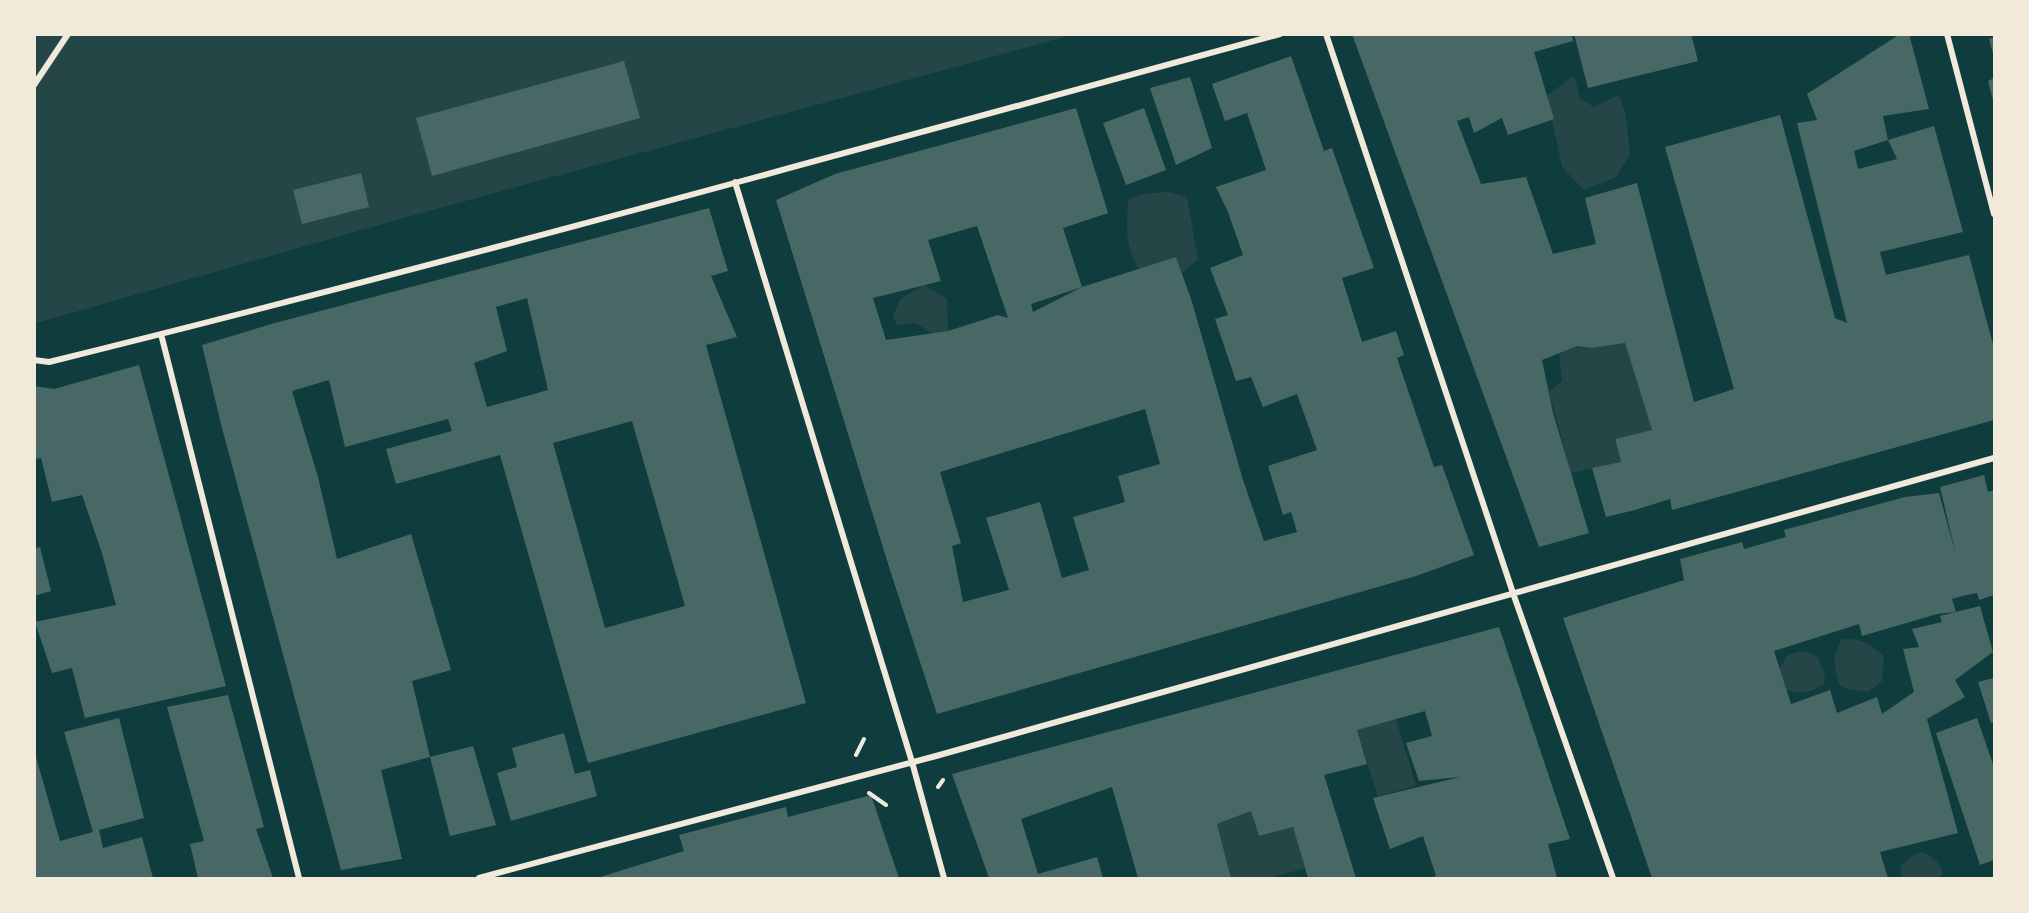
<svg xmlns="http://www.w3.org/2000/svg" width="2029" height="913" viewBox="0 0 2029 913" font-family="'Sofia Sans Condensed',sans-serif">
	<rect width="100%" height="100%" fill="#0f3d3e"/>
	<!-- green -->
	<path fill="#244646" d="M35 35H1072L407 217 40 322 35 321Z
		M1574 75 1580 98 1594 107 1619 95 1626 115 1630 155 1616 177 1584 190 1562 167 1547 96Z
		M1168 192 1187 197 1198 259 1182 273 1176 257 1139 269C1124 246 1127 226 1128 200L1143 194Z
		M924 285 947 299 948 331 933 334 916 323 897 325 893 316 900 299Z
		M1625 343 1652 430 1615 439 1621 462 1571 473 1549 392 1562 381 1559 352 1577 346 1592 348Z
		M1842 639C1861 638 1871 644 1884 656L1882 681 1868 692 1851 690 1840 686C1834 664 1831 660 1842 639Z
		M1797 652H1807L1816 655 1824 670 1825 683C1810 693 1805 695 1786 690L1779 670 1787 656Z
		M1396 719 1416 786 1378 796 1357 730Z
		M1251 811 1259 836 1293 827 1305 868 1274 877 1275 878H1231L1217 824Z
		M1920 852C1933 855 1938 861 1943 873L1938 878H1901V866L1909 858Z"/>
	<!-- building -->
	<path fill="#486865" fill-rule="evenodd" d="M1352 34H1572L1573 41 1534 52 1554 119 1508 135 1502 118 1474 133 1469 117 1457 121 1481 184 1526 177 1553 254 1596 244 1585 198 1637 183 1694 402 1734 389 1665 147 1780 115 1835 318 1847 323 1797 123 1817 120 1807 94 1900 34H1909L1929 109 1883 116 1888 140 1934 126 1963 232 1880 252 1886 275 1969 255 1994 348V420L1672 510 1670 499 1635 510 1606 517 1592 468 1621 462 1615 439 1652 430 1625 343 1592 348 1577 346 1542 360 1553 413 1589 533 1539 547ZM1888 140 1897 159 1858 169 1854 151Z
		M1574 34H1691L1698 61 1588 88Z
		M1994 37V57L1989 39Z
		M1291 56 1324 151 1332 148 1374 268 1342 278 1362 342 1396 331 1404 355 1397 358 1434 467 1442 465 1474 555 1416 576 937 714 889 567 776 200 835 174 1076 108 1108 213 1063 228 1082 287 1031 304 1033 312 1082 287 1176 257 1192 302 1243 480 1264 541 1297 532 1291 512 1283 515 1268 466 1317 450 1297 394 1263 407 1251 377 1236 381 1215 319 1228 315 1210 268 1243 255 1228 212 1216 187 1266 170 1247 113 1225 121 1212 84ZM977 226 1008 318 998 315 948 331 886 340 873 298 941 281 928 240ZM1145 409 1160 464 1118 476 1125 502 1073 517 1089 570 1062 578 1040 502 986 518 1009 590 963 602 952 546 961 543 940 472Z
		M624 61 640 118 432 176 416 118Z
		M1190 77 1212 148 1176 165 1150 88Z
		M1994 78V104L1988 81Z
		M1144 108 1166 170 1126 185 1103 123Z
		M361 173 369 207 302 224 293 190Z
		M709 208 728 271 711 276 737 337 706 345 806 703 588 763 500 455 396 484 386 449 452 431 448 419 345 447 329 380 292 391 318 477 337 559 411 534 451 670 412 681 430 757 381 770 402 859 341 870 222 428 202 345 275 323ZM527 298 548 390 487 407 474 363 507 351 496 307ZM632 421 685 606 605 628 553 443Z
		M139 365 226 686 85 718 72 668 52 673 35 622 116 605 102 553 82 495 52 502 41 458 34 459V386L54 389Z
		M1984 475 1988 492 1994 490V595L1979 600 1977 593 1966 595 1952 599 1956 612 1937 614 1862 636 1859 624 1774 651 1791 704 1830 690 1837 713 1877 697 1882 714 1914 692 1903 649 1919 647 1912 629 1942 622 1940 616 1980 606 1993 652 1955 680 1965 697 1927 719 1958 833 1880 852 1888 878H1652L1563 618 1684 580 1680 559 1742 542 1744 549 1786 537 1784 530 1905 497 1939 493 1956 555 1940 487Z
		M40 547 51 591 34 596V549Z
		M1499 627 1570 839 1548 844 1557 878H1430L1436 876 1423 836 1390 849 1373 798 1460 777 1419 781 1406 743 1432 736 1425 711 1357 730 1367 764 1324 775 1356 878H1308L1293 827 1259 836 1251 811 1217 824 1231 878H1138L1112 787 1021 819 1038 874 1097 857 1103 878H989L952 774Z
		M1994 678V722L1991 723 1978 682Z
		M228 695 264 827 256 829 273 878H198L190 844 204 841 167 707Z
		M119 718 144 818 99 830 103 848 142 837 153 878H34V750L60 841 93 832 64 732Z
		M1977 718 1994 767V860L1980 865 1936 733Z
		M564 733 575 774 590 770 597 796 511 821 497 773 517 767 512 748Z
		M473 746 496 825 450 836 430 757Z
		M871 795 899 878H597L684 851 679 835 786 807 788 817Z"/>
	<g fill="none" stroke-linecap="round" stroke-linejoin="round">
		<!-- path -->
		<path stroke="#f1e9da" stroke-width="4" d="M856 755 864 739
			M938 787 943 780
			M869 793 886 805"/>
		<!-- minor -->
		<path stroke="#f1e9da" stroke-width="6" d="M1326 34 1513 593 1613 878
			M1947 34 1994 214
			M34 85 68 34
			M735 182 912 762 944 878
			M161 334 299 878
			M34 360 49 362C461 260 870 146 1280 34
			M479 878 936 756 1994 458"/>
	</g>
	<!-- border -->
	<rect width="2029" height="913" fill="none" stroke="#f1e9da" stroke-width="72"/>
</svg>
